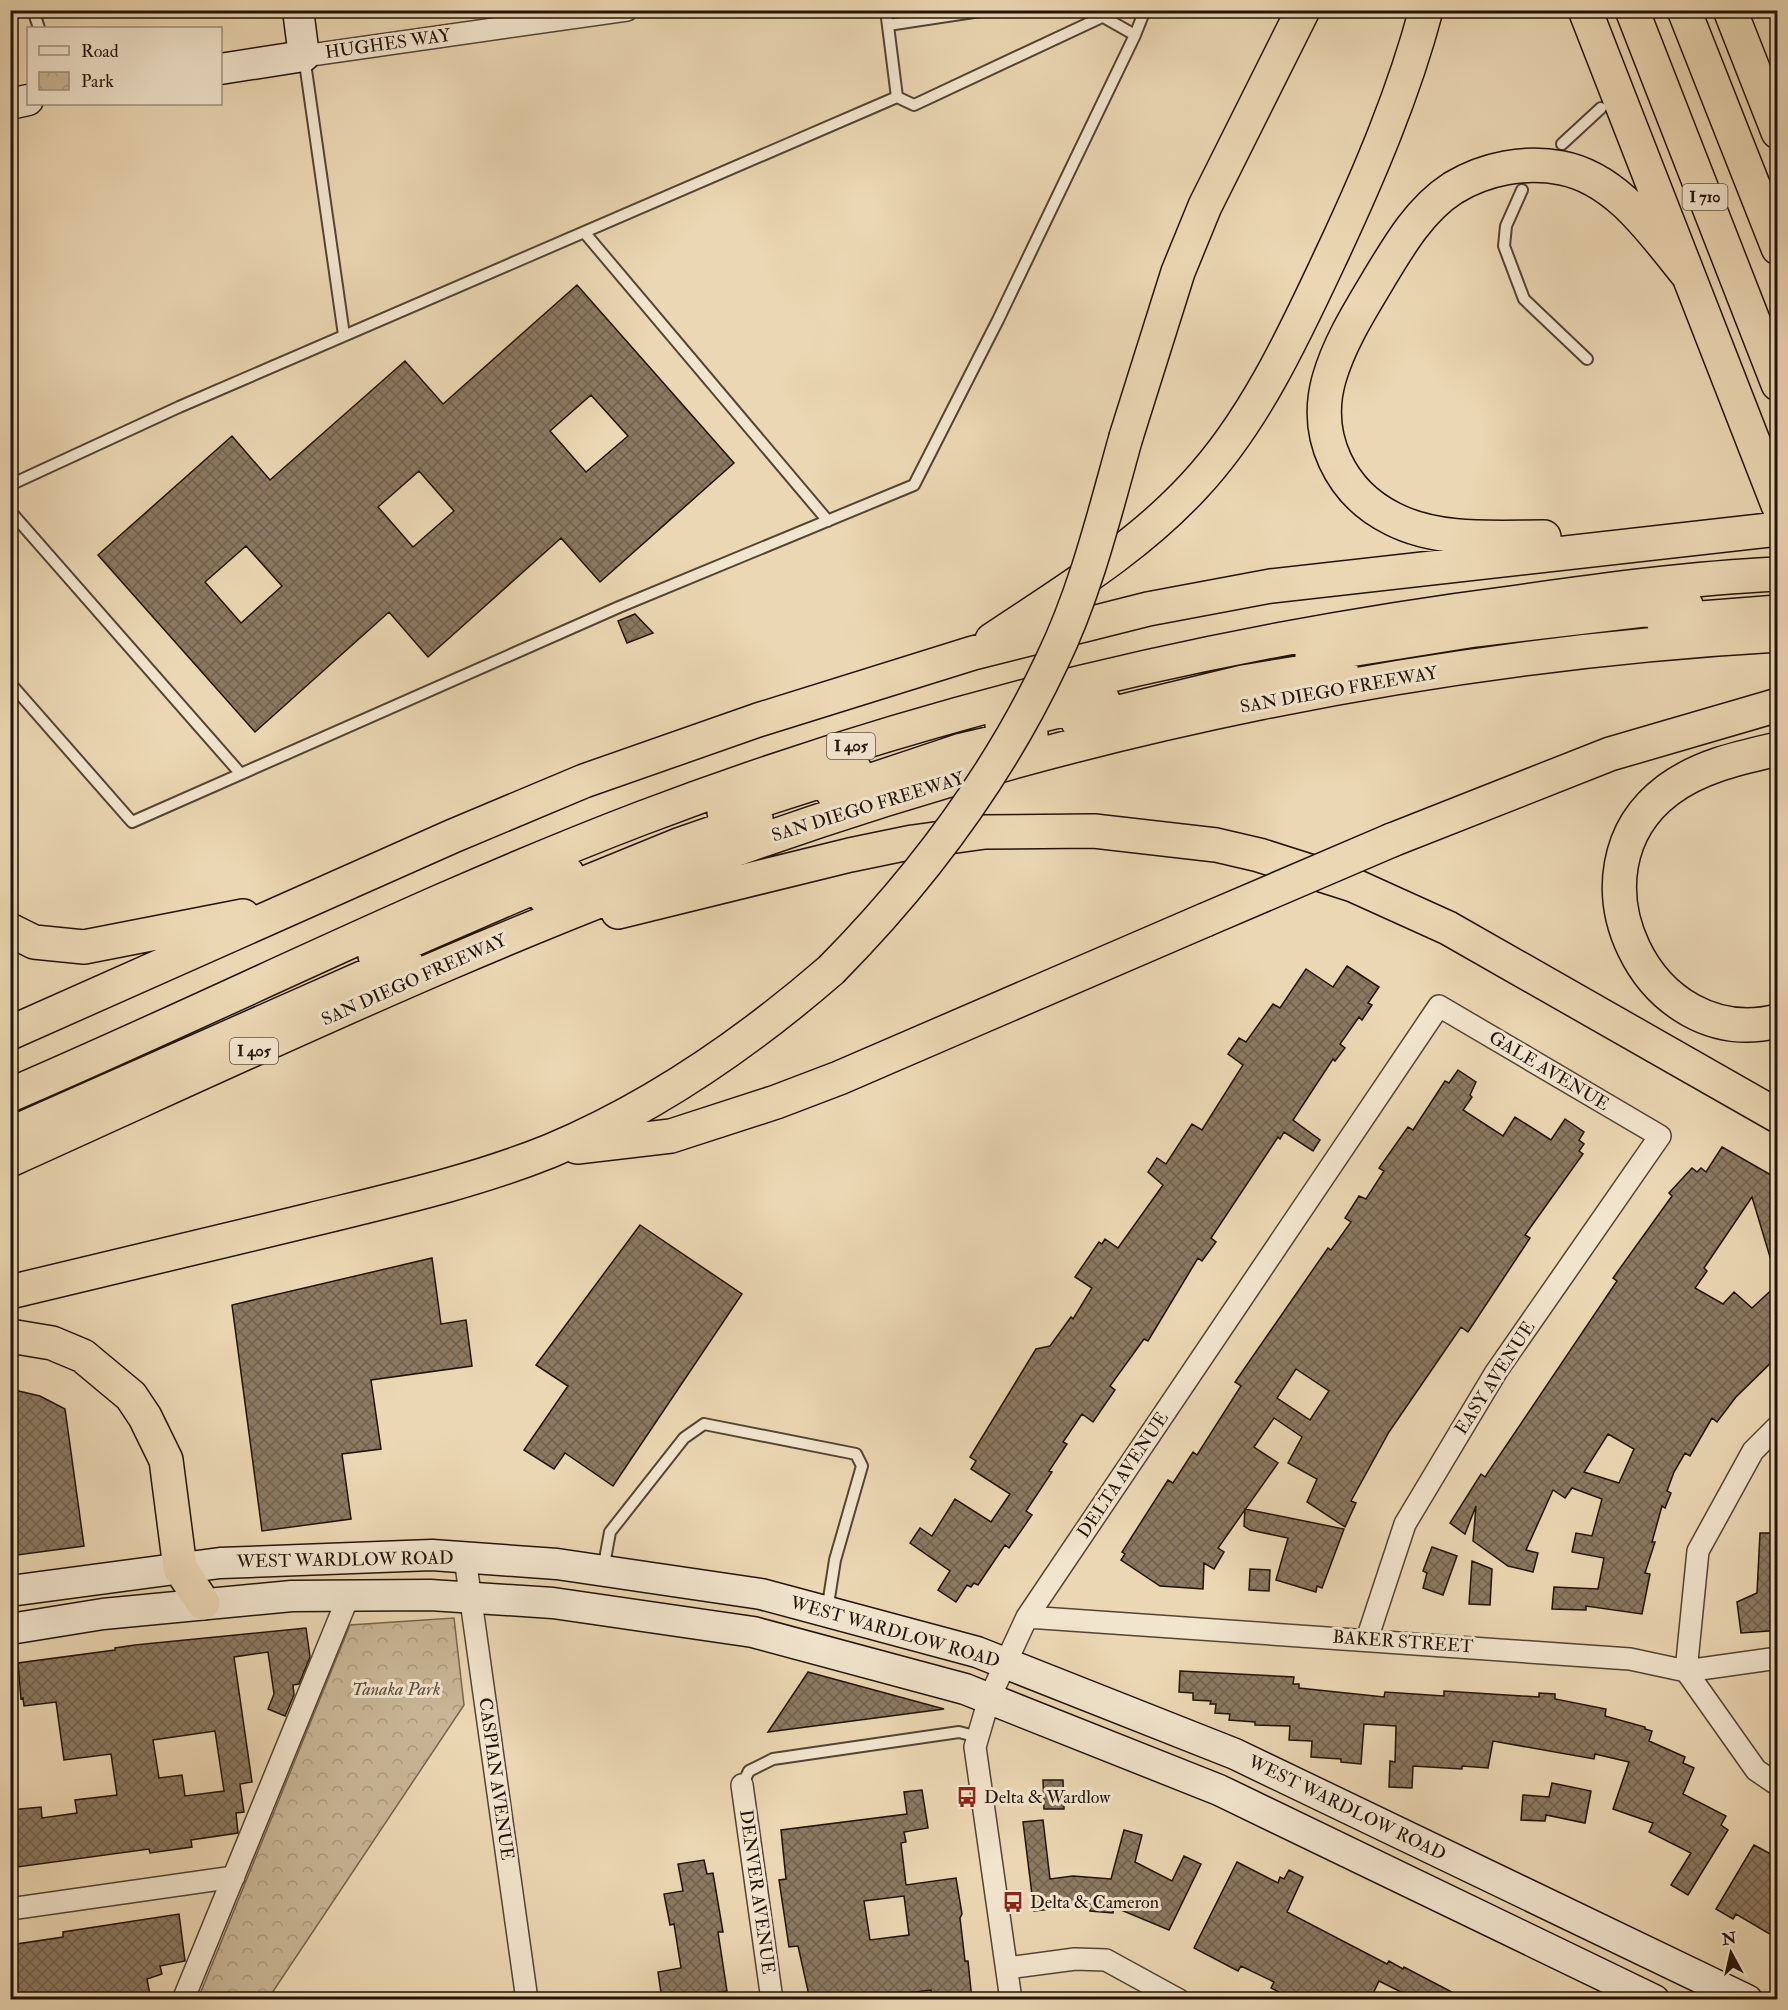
<svg xmlns="http://www.w3.org/2000/svg" width="1788" height="2010" viewBox="0 0 1788 2010" font-family="'IM FELL Double Pica',serif">
	<defs>
		<pattern id="park-crowns" width="20" height="18" patternUnits="userSpaceOnUse" patternTransform="scale(1.5)"><rect width="20" height="18" fill="#c9b696"/><path d="M2 6a3 3 0 1 1 6 0M12 15a3 3 0 1 1 6 0" fill="none" stroke="#ac9c80"/></pattern>
		<pattern id="building-cross-hatch" width="8" height="8" patternUnits="userSpaceOnUse" patternTransform="scale(1.5)"><rect width="8" height="8" fill="#8b7961"/><path d="M0 0l8 8M0 8l8-8" fill="none" stroke="#71624e"/></pattern>
	</defs>
	<rect width="100%" height="100%" fill="#ebd7b3"/>
	<filter id="stains"><feTurbulence type="fractalNoise" baseFrequency=".00333" numOctaves="4"/><feColorMatrix values="0 0 0 0 .2 0 0 0 0 .09 0 0 0 0 .02 0 0 0 .5 -.17"/></filter>
	<radialGradient id="worn" r=".72"><stop offset=".6" stop-color="#630" stop-opacity="0"/><stop offset="1" stop-color="#630" stop-opacity=".3"/></radialGradient>
	<!-- park -->
	<path fill="url(#park-crowns)" stroke="#766450" stroke-width="1.5" d="M454 1618 464 1705 268 1999H198L350 1625Z"/>
	<!-- building -->
	<path fill="url(#building-cross-hatch)" stroke="#221309" stroke-width="1.5" fill-rule="evenodd" d="M577 285 734 463 600 582 561 538 428 657 389 612 255 732 98 555 232 436 270 480 405 361 443 404ZM591 395 628 436 586 472 550 431ZM419 471 454 511 413 547 378 507ZM246 546 282 586 241 623 205 582Z
		M635 614 653 633 627 643 618 621Z
		M1347 966 1379 987 1368 1003 1372 1005 1362 1020 1359 1017 1340 1044 1345 1048 1335 1061 1333 1059 1293 1120 1320 1140 1313 1151 1284 1132 1280 1139 1278 1137 1211 1238 1216 1242 1202 1261 1198 1258 1148 1341 1144 1339 1110 1386 1115 1390 1093 1422 1082 1414 1063 1442 1067 1444 1049 1471 1052 1472 1026 1511 1032 1515 1009 1548 1005 1545 978 1585 974 1583 971 1587 967 1585 956 1602 938 1590 950 1571 910 1543 920 1528 932 1536 955 1499 991 1522 1010 1494 971 1469 976 1461 970 1457 1036 1349 1050 1346 1071 1317 1073 1319 1092 1288 1075 1277 1099 1242 1102 1244 1105 1239 1118 1248 1163 1185 1148 1172 1157 1158 1166 1164 1192 1124 1202 1130 1243 1065 1228 1054 1239 1038 1246 1042 1273 1004 1280 1008 1306 969 1333 987Z
		M1458 1070 1476 1082 1470 1095 1472 1097 1463 1110 1503 1136 1515 1117 1551 1140 1565 1119 1584 1132 1579 1140 1584 1144 1579 1151 1583 1154 1525 1235 1530 1238 1468 1332 1461 1327 1389 1432 1351 1501 1356 1503 1345 1527 1307 1502 1317 1479 1288 1463 1302 1437 1274 1418 1254 1447 1278 1463 1218 1548 1224 1552 1214 1569 1204 1563 1203 1589 1160 1586 1121 1560 1125 1554 1122 1552 1168 1480 1173 1483 1193 1452 1197 1455 1241 1386 1235 1382 1328 1248 1331 1250 1351 1222 1345 1218 1359 1196 1366 1199 1384 1171 1379 1168 1408 1127 1413 1130 1445 1081 1449 1083ZM1296 1369 1329 1391 1310 1420 1277 1398Z
		M1722 1147 1778 1179V1266L1773 1267 1752 1197 1704 1268 1707 1271 1695 1288 1723 1304 1734 1292 1752 1308 1778 1284V1356L1736 1397 1717 1422 1712 1418 1690 1456 1685 1453 1674 1472 1667 1491 1671 1493 1665 1508 1662 1506 1652 1542H1655L1645 1573 1650 1574 1642 1614 1586 1606V1610L1552 1609 1554 1587 1598 1589 1604 1558 1572 1552 1576 1533 1592 1536 1602 1499 1572 1488 1565 1498 1553 1490 1526 1550 1538 1553 1533 1572 1508 1566 1473 1541 1476 1506 1465 1534 1450 1523 1481 1474 1485 1477 1617 1281 1613 1278 1672 1196 1669 1193 1692 1168 1697 1172 1701 1168 1706 1172ZM1608 1434 1634 1449 1619 1483 1584 1472Z
		M640 1225 742 1294 613 1486 565 1453 554 1469 524 1450 568 1386 536 1365Z
		M432 1258 441 1324 466 1320 472 1366 371 1380 381 1449 342 1454 351 1519 262 1531 232 1305Z
		M10 1389 40 1396 65 1409 84 1546 10 1556Z
		M1245 1509 1344 1529 1322 1588 1317 1586 1316 1592 1276 1580 1288 1538 1250 1530 1244 1526Z
		M1760 1533H1778V1620L1770 1621 1772 1629 1769 1631 1741 1633 1737 1602 1757 1593Z
		M1432 1547 1457 1556 1443 1595 1423 1588 1427 1573 1423 1571Z
		M1472 1561 1492 1569 1490 1605 1469 1604Z
		M1250 1569 1270 1570 1269 1591 1249 1590Z
		M306 1628 310 1657 299 1684 293 1685 294 1695 285 1716 268 1709 274 1694 268 1652 234 1657 252 1782 240 1784 244 1812 236 1813 238 1833 191 1840 192 1847 150 1853 149 1849 10 1868V1810L41 1807 42 1818 77 1813 75 1800 117 1795 111 1754 64 1760 56 1702 24 1706 23 1698 21 1699 18 1663 115 1650V1648L135 1645ZM215 1731 224 1791 185 1796 182 1775 159 1778 153 1740Z
		M1180 1671 1294 1677 1293 1684H1299V1688L1384 1697 1385 1692 1444 1696V1691L1539 1697V1693L1555 1694V1699L1606 1709 1605 1716 1645 1727V1729L1652 1731 1649 1741 1685 1757 1683 1763 1694 1768 1683 1794 1726 1816 1721 1825 1728 1830 1688 1895 1671 1885 1691 1853 1649 1832 1653 1823 1613 1809 1629 1762 1595 1754 1594 1759 1493 1741 1488 1768 1462 1766V1769L1413 1766 1412 1788 1389 1787 1390 1761 1395 1762 1396 1726 1364 1724 1361 1764 1341 1762V1759L1311 1757 1312 1741 1289 1740 1290 1726 1255 1725V1722L1229 1720 1230 1714 1215 1713 1216 1704H1210L1211 1701 1193 1700V1693L1179 1692Z
		M808 1672 944 1709 768 1732Z
		M1043 1780H1063L1064 1809H1044Z
		M1552 1783 1591 1791 1585 1823 1546 1815 1545 1821 1521 1820 1523 1795 1549 1797Z
		M922 1790 928 1828 904 1832 906 1842 901 1843 906 1885 956 1878 962 1914 960 1918 965 1961H968L972 2000H933L931 1990 849 2000H810L798 1946 789 1947 779 1880 786 1879 781 1830 907 1814 904 1792ZM904 1896 909 1935 870 1940 864 1901Z
		M1043 1820 1050 1879 1073 1876 1111 1879 1124 1830 1142 1835 1135 1862 1172 1881 1184 1856 1201 1864 1169 1930 1114 1907 1113 1913 1090 1911V1905L1034 1911 1023 1822Z
		M1754 1845 1778 1858V1939L1736 1914 1733 1919 1716 1909Z
		M704 1860 707 1874 713 1873 723 1932H718L727 1991 662 2000 658 1972 681 1968 674 1924 670 1925 664 1894 683 1891 678 1864Z
		M1237 1862 1278 1883 1280 1877 1284 1879 1289 1870 1303 1877 1287 1912 1387 1964 1389 1961 1403 1969 1404 1967 1467 2000H1417L1379 1981 1370 2000 1292 1999 1271 1988 1274 1982 1241 1966 1238 1971 1194 1948Z
		M179 1914 185 1961 160 1966 162 1974 147 1979 151 2000H10V1945L63 1937V1932Z"/>
	<g fill="none" stroke-linecap="round" stroke-linejoin="round">
		<defs>
			<path id="lane" d="M33 10 39 28
				M888 25 987 10
				M1135 35 1145 10
				M304 56 344 335
				M897 97 914 105 1102 17
				M1562 144 1601 108
				M1522 190 1506 226 1504 246 1524 299 1587 359
				M584 232 828 521
				M10 485 179 407 897 97 886 10
				M10 511 240 773
				M10 683 132 822 619 607 914 485 998 320 1135 35 1091 10
				M603 1570 610 1532 684 1438 704 1424 856 1454 862 1466 835 1560 827 1611
				M742 1785 749 1771 773 1759 959 1732 978 1737"/>
			<path id="street" d="M304 56 627 10
				M1778 1426 1753 1451 1698 1551 1686 1671 1756 1770 1778 1785
				M465 1558 527 2000
				M1027 1617 1630 1659 1686 1671 1778 1658
				M742 1785 772 2000
				M10 1909 234 1877
				M1007 1968 1075 1959 1106 1960 1179 2000
				M183 2000 349 1595
				M1011 2000 975 1747 989 1699 1027 1617 1439 1006 1660 1136 1496 1372 1405 1524 1367 1639"/>
			<path id="secondary" d="M220 69 304 56 298 10
				M10 104 28 100
				M10 1591 220 1563 432 1555 557 1564 761 1594 977 1652 1235 1754 1747 2000
				M10 1629 103 1614 292 1596 430 1595 553 1603 753 1632 965 1689 1219 1790 1654 2000"/>
			<path id="highway" d="M1585 10 1778 505
				M1632 10 1778 384
				M1684 10 1778 248
				M1730 10 1778 132
				M1126 437 1178 272 1205 206 1303 10
				M1544 537C1495 537 1438 542 1393 519 1340 493 1313 436 1329 379 1339 344 1359 312 1377 282 1398 247 1419 210 1453 188 1486 168 1525 161 1562 168 1618 179 1654 234 1687 274
				M1663 621 1778 612
				M992 640C1062 593 1136 549 1194 486 1255 421 1295 333 1333 252 1369 175 1404 93 1426 10
				M1312 656 1475 630 1686 605
				M1078 722 1243 682 1341 666
				M1002 725 1103 700
				M1778 749C1739 758 1700 766 1668 790 1560 871 1648 1054 1778 1021
				M833 793 962 750 1031 734
				M724 812 855 770
				M1392 840 1610 754 1778 705
				M546 899 681 844 756 818
				M618 912 850 855 913 842 985 832 1094 831 1216 845 1259 855 1353 885 1448 928 1778 1116
				M10 930 34 942 84 947 243 916
				M375 956 567 873
				M10 1033 453 836 584 781 758 720 973 653 1148 609 1271 586 1778 529
				M10 1095C222 1004 427 900 642 818 924 711 1220 640 1518 602 1604 590 1691 578 1778 574
				M10 1134 405 959
				M577 1147 671 1136 776 1102 839 1078 1205 920
				M10 1160C256 1049 502 931 757 842 1084 727 1431 655 1778 635
				M10 1292C110 1268 210 1244 310 1220 391 1200 473 1182 550 1151 653 1108 748 1042 831 970
				M10 1336 52 1343 83 1356 131 1396 145 1417 166 1460 180 1568 203 1603"/>
		</defs>
		<!-- lane casing -->
		<use href="#lane" stroke="#544434" stroke-width="14"/>
		<!-- street casing -->
		<use href="#street" stroke="#544434" stroke-width="24"/>
		<!-- secondary casing -->
		<use href="#secondary" stroke="#221309" stroke-width="33"/>
		<!-- highway casing -->
		<use href="#highway" stroke="#221309" stroke-width="36"/>
		<!-- lane -->
		<use href="#lane" stroke="#f2e5ce" stroke-width="10"/>
		<!-- street -->
		<use href="#street" stroke="#f2e5ce" stroke-width="21"/>
		<!-- secondary -->
		<use href="#secondary" stroke="#f2e5ce" stroke-width="30"/>
		<!-- highway -->
		<use href="#highway" stroke="#ebd7b3" stroke-width="33"/>
		<defs>
			<path id="highway-bridge" d="M1205 920 1392 840
				M831 970C922 878 997 778 1052 661 1086 591 1105 512 1126 437"/>
		</defs>
		<!-- highway-bridge casing -->
		<use href="#highway-bridge" stroke="#221309" stroke-width="36" stroke-linecap="butt"/>
		<!-- highway-bridge -->
		<use href="#highway-bridge" stroke="#ebd7b3" stroke-width="33"/>
	</g>
	<!-- icons -->
	<defs>
		<symbol id="bus-bare" viewBox="-9 -9 18 18"><path d="M-5-6H5V4H4V6H2V4H-2V6H-4V4H-5ZM-3.5-4V0h7V-4ZM-3.5 1.2v1.5H-2V1.2ZM2 1.2v1.5H3.5V1.2Z" fill="#8f2418" stroke="#f2e5ce" stroke-width="2.5" paint-order="stroke"/></symbol>
	</defs>
	<g fill-rule="evenodd">
		<use href="#bus-bare" x="952" y="1782" width="30" height="30"/>
		<use href="#bus-bare" x="998" y="1887" width="30" height="30"/>
	</g>
	<g text-anchor="middle" dominant-baseline="central" stroke-width="6" stroke-linejoin="round" paint-order="stroke">
		<!-- shield labels -->
		<g fill="#f2e5ce" stroke="#605244" stroke-width="1.5">
			<rect x="1682.5" y="184" width="45" height="26" rx="4.5"/>
			<rect x="827" y="733" width="48" height="26" rx="4.5"/>
			<rect x="230" y="1038" width="48" height="26" rx="4.5"/>
		</g>
		<g font-size="16" font-weight="bold" fill="#221309">
			<text x="1705" y="197">I 710</text>
			<text x="851" y="746">I 405</text>
			<text x="254" y="1051">I 405</text>
		</g>
		<!-- street labels -->
		<g font-size="18" fill="#221309" stroke="#f2e5ce">
			<text transform="translate(388 44) rotate(-8)">HUGHES WAY</text>
			<text transform="translate(1339 690) rotate(-10)">SAN DIEGO FREEWAY</text>
			<text transform="translate(868 807) rotate(-17)">SAN DIEGO FREEWAY</text>
			<text transform="translate(414 980) rotate(-24)">SAN DIEGO FREEWAY</text>
			<text transform="translate(1549 1071) rotate(31)">GALE AVENUE</text>
			<text transform="translate(1495 1378) rotate(-57)">EASY AVENUE</text>
			<text transform="translate(1123 1475) rotate(-56)">DELTA AVENUE</text>
			<text transform="translate(345 1560) rotate(-1)">WEST WARDLOW ROAD</text>
			<text transform="translate(895 1632) rotate(16)">WEST WARDLOW ROAD</text>
			<text transform="translate(1403 1642) rotate(4)">BAKER STREET</text>
			<text transform="translate(496 1779) rotate(82)">CASPIAN AVENUE</text>
			<text transform="translate(1347 1808) rotate(26)">WEST WARDLOW ROAD</text>
			<text transform="translate(757 1892) rotate(82)">DENVER AVENUE</text>
		</g>
		<!-- park labels -->
		<g font-size="18" font-style="italic" fill="#5c4c3a" stroke="#f2e5ce">
			<text x="396" y="1689">Tanaka Park</text>
		</g>
		<!-- poi labels -->
		<g font-size="18" fill="#221309" stroke="#f2e5ce" text-anchor="start">
			<text x="984" y="1797">Delta &amp; Wardlow</text>
			<text x="1030" y="1902">Delta &amp; Cameron</text>
		</g>
	</g>
	<!-- margin -->
	<rect width="1788" height="2010" fill="none" stroke="#ebd7b3" stroke-width="36"/>
	<rect x="12" y="12" width="1764" height="1986" fill="none" stroke="#221309" stroke-width="3"/>
	<rect x="18" y="18" width="1752" height="1974" fill="none" stroke="#221309" stroke-width="1.5"/>
	<!-- legend -->
	<rect x="27" y="27" width="195" height="78" fill="#f2e5ce" stroke="#9f917f" stroke-width="1.5"/>
	<rect x="39" y="46" width="30" height="9" fill="#f2e5ce" stroke="#9f917f" stroke-width="1.5"/>
	<text x="81" y="57" font-size="18" fill="#221309">Road</text>
	<rect x="39" y="72" width="30" height="18" fill="url(#park-crowns)" stroke="#9f917f" stroke-width="1.5"/>
	<text x="81" y="87" font-size="18" fill="#221309">Park</text>
	<!-- north arrow -->
	<g transform="translate(1731 1953) rotate(352)" stroke="#f2e5ce" stroke-width="4.5" paint-order="stroke">
	<path d="M0-4.5L10 22L0 15L-10 22Z" fill="#221309"/>
	<text y="-9" font-size="16" font-weight="bold" text-anchor="middle" fill="#221309">N</text>
	</g>
	<rect width="100%" height="100%" filter="url(#stains)"/>
	<rect width="100%" height="100%" fill="url(#worn)"/>
</svg>
